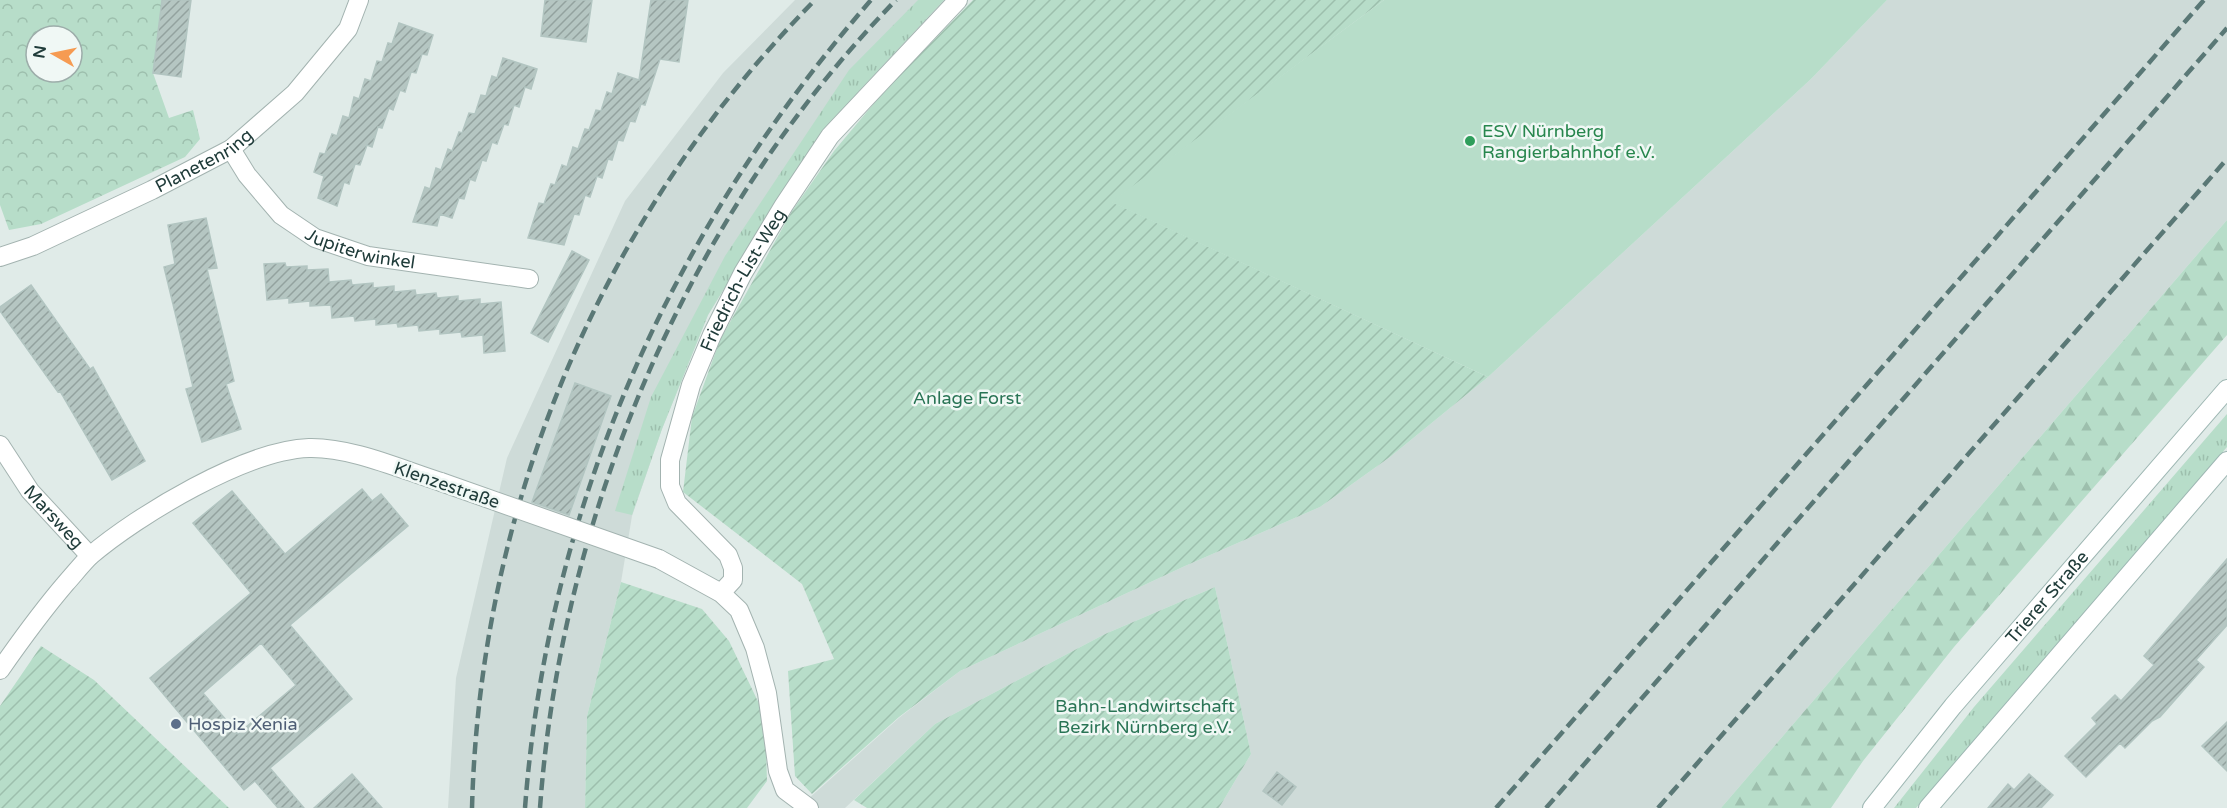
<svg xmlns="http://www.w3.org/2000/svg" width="2227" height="808" viewBox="0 0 2227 808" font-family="'Varela Round',sans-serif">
	<defs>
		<pattern id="grass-tufts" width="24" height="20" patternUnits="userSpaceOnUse" patternTransform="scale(1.5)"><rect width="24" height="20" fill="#b7ddc9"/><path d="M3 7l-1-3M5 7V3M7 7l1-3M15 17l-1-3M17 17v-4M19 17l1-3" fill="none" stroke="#9dbfad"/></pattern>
		<pattern id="forest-firs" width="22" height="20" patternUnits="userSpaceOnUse" patternTransform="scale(1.5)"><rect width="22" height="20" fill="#b7ddc9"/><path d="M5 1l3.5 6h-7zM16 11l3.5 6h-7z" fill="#9dbfad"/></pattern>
		<pattern id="park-crowns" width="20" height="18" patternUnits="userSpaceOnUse" patternTransform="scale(1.5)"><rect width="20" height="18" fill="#b7ddc9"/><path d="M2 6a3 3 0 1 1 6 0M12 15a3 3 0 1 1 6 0" fill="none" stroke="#9dbfad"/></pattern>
		<pattern id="garden-furrows" width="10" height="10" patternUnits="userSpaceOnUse" patternTransform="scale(1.5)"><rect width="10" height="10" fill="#b7ddc9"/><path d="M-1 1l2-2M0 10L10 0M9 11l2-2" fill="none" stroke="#9dbfad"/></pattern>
		<pattern id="building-hatch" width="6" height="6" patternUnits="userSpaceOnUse" patternTransform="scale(1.5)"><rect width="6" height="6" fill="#b5c6c2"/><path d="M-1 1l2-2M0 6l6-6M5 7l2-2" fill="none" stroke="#93a29f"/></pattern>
	</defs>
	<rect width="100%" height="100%" fill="#e0ebe8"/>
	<!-- built -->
	<path fill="#cedbd8" d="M795 0H944L859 91 791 179 708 315 662 429 632 516 621 582 587 716 585 808H448L456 678 507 458 625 201 723 73Z
		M1887 0H2227V220L1721 808H1219L1251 754 1215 587 1105 634 935 724 845 808H798L900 717 960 671 1185 566 1320 507 1390 457 1488 377 1811 79Z"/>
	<!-- grass -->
	<path fill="url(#grass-tufts)" d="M918 0H944L859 91 791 179 708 315 662 429 632 515 615 511 651 397 725 256 849 70Z
		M2227 414V447L1916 808H1894L1974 707Z"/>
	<!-- forest -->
	<path fill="url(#forest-firs)" d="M2227 220V335L1954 647 1863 761 1831 808H1721Z"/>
	<!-- park -->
	<path fill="url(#park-crowns)" fill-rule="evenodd" d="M0 0H162L153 73 169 118 193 110 200 139 185 157 41 224 9 230 0 205ZM36 36H72V72H36Z"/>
	<!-- garden -->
	<path fill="url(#garden-furrows)" d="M973 0H1384L1112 202 1488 377 1390 457 1320 507 1185 566 960 671 899 717 812 794 795 776 788 671 834 659 802 584 683 492 692 417 720 340 792 211 834 151 886 89Z
		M621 582 702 609 729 641 765 716 767 781 747 808H585L587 716Z
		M1215 587 1251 754 1219 808H867L854 800 935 724 1105 634Z
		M41 646 94 680 229 808H0V706Z"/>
	<!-- pitch -->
	<path fill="#b7ddc9" d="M1384 0H1887L1811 79 1488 377 1111 202Z"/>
	<!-- building -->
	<path fill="url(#building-hatch)" stroke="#b2c5c1" stroke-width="1.5" fill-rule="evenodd" d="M162 0H191L181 77 153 73Z
		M545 0H592L586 42 541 36Z
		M651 0H688L679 62 660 59 645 105 641 104 635 122 630 121 623 141 618 140 612 160 608 159 602 178 597 176 590 197 585 195 579 215 574 214 564 245 528 238 539 203 544 204 551 184 555 185 562 165 567 167 573 147 578 149 585 129 589 130 596 110 601 111 607 92 612 94 618 73 639 80Z
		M399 23 433 35 427 55 422 54 416 73 411 72 405 92 400 90 393 110 389 108 382 128 378 127 372 147 367 145 360 165 355 164 349 184 344 182 337 206 318 198 324 176 314 172 320 153 325 154 332 134 337 136 343 116 349 118 354 97 359 99 365 79 371 81 377 61 382 62 388 43 392 44Z
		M503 58 537 69 531 89 525 87 519 107 514 105 508 125 504 124 497 144 492 142 486 161 482 160 475 181 470 179 464 199 459 198 452 218 440 214 437 226 413 222 425 187 430 189 436 168 441 170 448 149 452 151 459 132 462 133 469 113 475 114 481 95 486 96 492 76 497 78Z
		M206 218 217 268 207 269 234 381 226 384 241 429 202 442 186 389 193 387 164 267 175 264 168 225Z
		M572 251 589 260 548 342 531 333Z
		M285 263 286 267 307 266V270L328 269 329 282 351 280 352 285 373 283V288L394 286V292L415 290 416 295 436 293 437 298 458 296V301L480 299V304L501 302 505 351 484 353 483 335 462 337 461 332 440 334V329L419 331 418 325 398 327 397 323 376 325V319L355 321 354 316 332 318 331 305 310 306V301L289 303V298L267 300 264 264Z
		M31 285 90 369 93 367 145 461 112 480 60 391 58 392 0 311V307Z
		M575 383 611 396 569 515 532 502Z
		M362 489 372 501 381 494 408 526 290 625 352 699 270 768 304 808H278L255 781 244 790 150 678 251 593 193 523 232 491 285 554ZM261 643 296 685 238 734 203 693Z
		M2227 559V625L2196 660 2204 667 2160 717 2152 721 2125 748 2120 743 2086 777 2065 756 2097 724 2092 718 2115 695 2121 701 2154 665 2144 656Z
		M2227 722V771L2202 746Z
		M1277 772 1296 787 1282 805 1263 791Z
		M352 774 382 808H314Z
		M2029 774 2053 795 2041 808H1988L2008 784 2014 790Z"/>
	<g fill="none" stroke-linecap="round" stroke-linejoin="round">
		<defs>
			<g id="minor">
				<path id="s1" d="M231 149 247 175 281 215 315 238 368 256 529 279"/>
				<path id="s2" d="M0 257 33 246 152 190 231 149 295 93 348 29 359 0"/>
				<path id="s3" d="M0 445 30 491 90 556"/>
				<path d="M659 559 721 593 739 610 755 648 767 693 778 771 785 790 809 808"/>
				<path id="s4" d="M721 593 733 580V568L728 555 677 503 670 486V460L691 385 712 335 743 273 784 205 830 136 958 0"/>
				<path d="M0 670C21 640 42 611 66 583 74 574 82 564 90 556 138 515 246 450 309 448 351 447 400 469 441 482"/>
			</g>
			<g id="secondary">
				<path id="s5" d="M1872 808 1953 706 2227 389"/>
				<path d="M1928 808 2227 461"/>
			</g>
		</defs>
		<!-- minor casing -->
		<use href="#minor" stroke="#a3b3b0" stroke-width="20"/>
		<!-- secondary casing -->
		<use href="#secondary" stroke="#9eb7b3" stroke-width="20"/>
		<!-- minor -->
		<use href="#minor" stroke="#fff" stroke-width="18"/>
		<!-- secondary -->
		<use href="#secondary" stroke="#fff" stroke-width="18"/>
		<!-- rail -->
		<path stroke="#5a7876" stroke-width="4.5" stroke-dasharray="12 6" stroke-linecap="butt" d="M472 808C480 504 601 217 815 0
			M525 808C548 503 672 229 871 0
			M540 808C561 514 689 212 896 0
			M1496 808 2204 0
			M1546 808 2227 28
			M1658 808 2227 159"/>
		<defs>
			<path id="minor-bridge" d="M441 482 659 559"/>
		</defs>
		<!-- minor-bridge casing -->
		<use href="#minor-bridge" stroke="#a3b3b0" stroke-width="20" stroke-linecap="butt"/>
		<!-- minor-bridge -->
		<use href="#minor-bridge" stroke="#fff" stroke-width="18"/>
	</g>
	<!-- markers -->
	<circle fill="#2e9e5b" stroke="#f0f8f5" stroke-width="2" cx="1470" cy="141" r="6"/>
	<circle fill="#5c6f8a" stroke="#f0f8f5" stroke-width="2" cx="176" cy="724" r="6"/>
	<g text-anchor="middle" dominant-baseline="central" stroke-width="5" stroke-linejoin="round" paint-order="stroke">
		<!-- leisure labels -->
		<g font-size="18" fill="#27864d" stroke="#f0f8f5" text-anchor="start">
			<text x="1482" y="131">ESV Nürnberg<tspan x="1482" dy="21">Rangierbahnhof e.V.</tspan></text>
		</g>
		<!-- street labels -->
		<g font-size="18" fill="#203c3a" stroke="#f0f8f5">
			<text stroke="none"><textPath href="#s2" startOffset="226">Planetenring</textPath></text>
			<text stroke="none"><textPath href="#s1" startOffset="171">Jupiterwinkel</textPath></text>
			<text stroke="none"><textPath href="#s4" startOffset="356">Friedrich-List-Weg</textPath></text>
			<text transform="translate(447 485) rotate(19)">Klenzestraße</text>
			<text stroke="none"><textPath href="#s3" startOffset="90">Marsweg</textPath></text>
			<text stroke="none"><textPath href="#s5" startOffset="274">Trierer Straße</textPath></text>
		</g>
		<!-- park labels -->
		<g font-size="18" fill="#297455" stroke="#f0f8f5">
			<text x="967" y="398">Anlage Forst</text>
			<text x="1145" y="706">Bahn-Landwirtschaft<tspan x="1145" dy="21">Bezirk Nürnberg e.V.</tspan></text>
		</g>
		<!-- service labels -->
		<g font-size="18" fill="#4e5e75" stroke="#f0f8f5" text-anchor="start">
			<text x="188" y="724">Hospiz Xenia</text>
		</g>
	</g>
	<!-- north arrow -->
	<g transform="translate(54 54) rotate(279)"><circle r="28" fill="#f0f8f5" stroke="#9dadaa" stroke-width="1.5"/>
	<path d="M0-4.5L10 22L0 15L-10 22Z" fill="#f69b52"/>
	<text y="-9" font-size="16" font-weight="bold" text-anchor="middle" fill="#203c3a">N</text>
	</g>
</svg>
